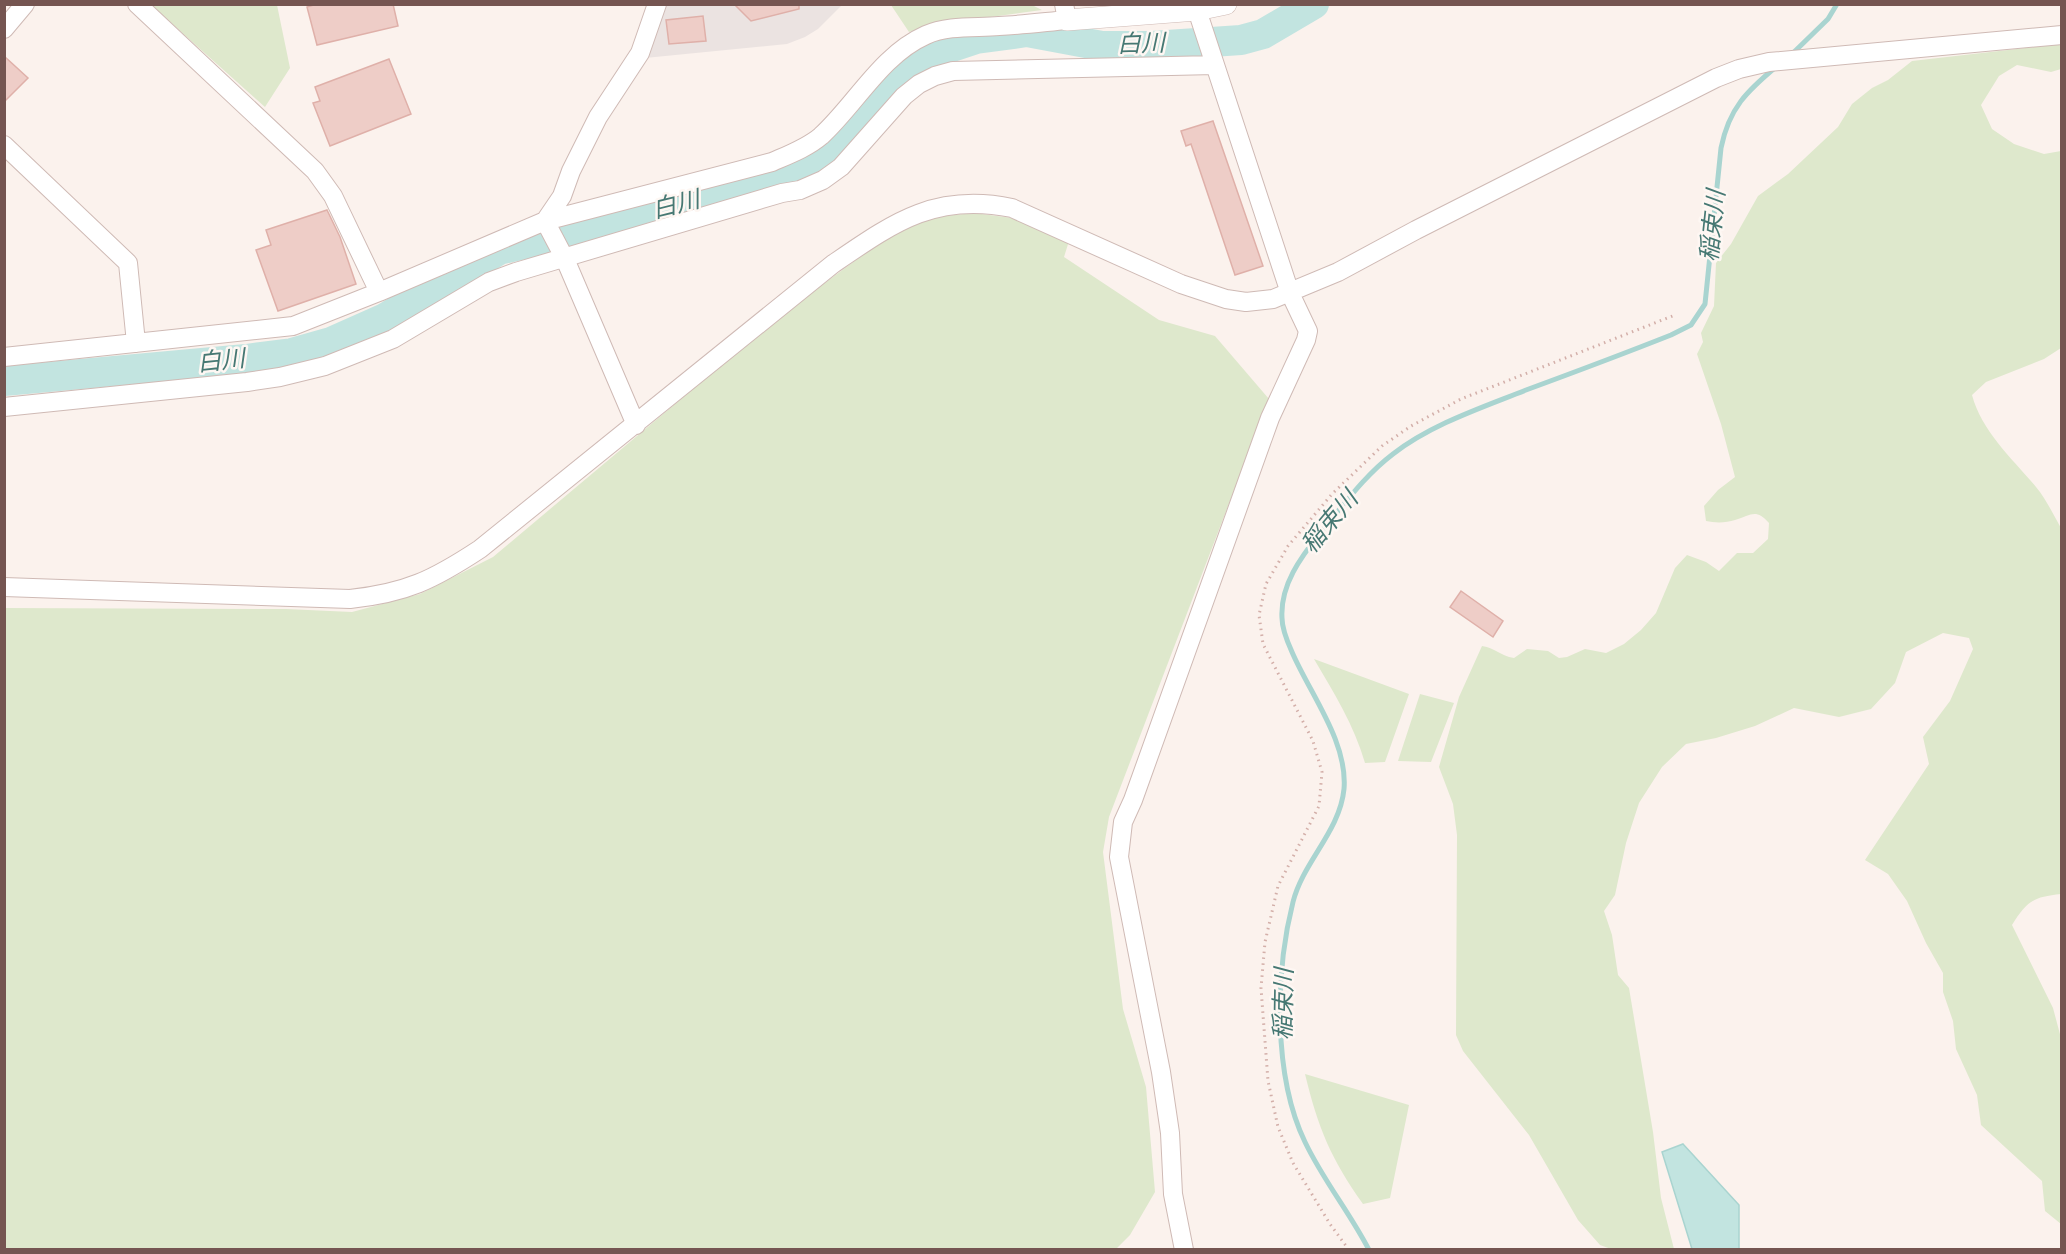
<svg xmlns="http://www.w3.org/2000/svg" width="2066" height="1254" viewBox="0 0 2066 1254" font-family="'Sofia Sans Condensed','Noto Sans JP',sans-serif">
	<rect width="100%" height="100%" fill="#fbf2ed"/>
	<!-- industrial -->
	<path fill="#ebe3e1" d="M664 5H842L818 29 805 37 787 44 645 58Z"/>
	<!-- green -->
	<path fill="#dee8cc" d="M1030 4 1042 10 932 25 909 32 891 5Z
		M151 5H277L290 68 265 107Z
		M2061 44V69L2051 72 2017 65 1999 76 1981 105 1992 129 2014 144 2044 154 2061 151V348L2044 359 1986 382 1972 395C1982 432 2012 458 2036 487 2046 499 2053 514 2061 528V894C2033 897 2027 901 2012 925L2053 1008 2061 1038V1224L2045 1211 2042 1181 1981 1125 1977 1095 1956 1049 1953 1021 1943 992V973L1926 943 1907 901 1888 874 1865 860 1929 764 1923 737 1950 701 1973 649 1969 638 1943 633 1906 652 1895 683 1871 709 1839 717 1794 708 1755 726 1716 738 1686 744 1662 767 1639 803 1626 843 1615 895 1604 911 1612 935 1618 975 1629 988 1653 1132 1661 1198 1674 1249H1611L1600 1245 1578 1220 1529 1135 1463 1051 1456 1035 1457 835 1453 804 1439 767 1459 697 1482 646C1496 648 1500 656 1514 658L1527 649 1548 651 1559 658 1567 657 1585 649 1606 653 1624 644 1641 630 1656 613 1675 568 1687 555 1706 562 1719 571 1737 553H1753L1768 539 1769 523C1756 508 1751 515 1735 520 1726 523 1715 523 1706 521L1704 506 1718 490 1735 477 1721 424 1697 354 1703 342 1701 333 1714 306 1716 263 1731 244 1758 196 1788 174 1838 127 1852 104 1872 88 1888 80 1912 61Z
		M974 213 1019 219 1069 241 1064 257 1159 320 1215 336 1269 399 1109 817 1103 852 1123 1009 1146 1087 1155 1192 1130 1235 1116 1249 5 1250V608L286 609 352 612 420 594 493 557 781 315 897 230 934 217Z
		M1314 659 1409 694 1385 762 1365 763C1354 725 1334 693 1314 659Z
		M1420 694 1454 703 1431 762 1398 761Z
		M1305 1074 1409 1105 1390 1198 1363 1204C1331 1159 1318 1128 1305 1074Z"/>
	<!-- water -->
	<path fill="#c2e4e0" stroke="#a9d4d0" stroke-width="1.5" d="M1683 1144 1739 1205V1249H1692L1662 1152Z"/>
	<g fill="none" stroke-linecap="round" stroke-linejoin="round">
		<!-- stream -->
		<path stroke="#a9d4d0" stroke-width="5" d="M1791 55 1828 19 1837 4
			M1369 1250C1350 1213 1323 1180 1305 1142 1273 1076 1275 973 1293 902 1303 862 1340 831 1344 789 1348 742 1310 694 1292 652 1287 641 1282 629 1282 618 1280 585 1301 557 1320 533 1343 506 1364 476 1393 454 1432 424 1481 408 1526 390 1575 372 1623 354 1671 335L1691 325 1705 304 1721 148C1729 108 1747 91 1777 66"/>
		<!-- river -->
		<path stroke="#c2e4e0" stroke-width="30" d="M4 381 246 359 292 353 331 342 385 318 499 250 569 234 766 180 804 172 831 154 884 98 903 73 931 54 976 39 1027 32 1102 46H1152L1241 40 1263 34 1314 4"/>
	</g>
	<!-- building -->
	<path fill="#eecdc7" stroke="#dfb0a9" stroke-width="1.5" d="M317 4H393L398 26 317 45 307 7Z
		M734 4H799V9L751 21Z
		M703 16 706 41 669 44 666 20Z
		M4 56 28 78 4 102Z
		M389 59 411 114 330 146 313 103 320 101 315 87Z
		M1213 121 1263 266 1235 275 1191 144 1186 146 1181 131Z
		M327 210 340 237 356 284 278 311 256 250 271 245 266 230Z
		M1461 591 1503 621 1493 637 1450 607Z"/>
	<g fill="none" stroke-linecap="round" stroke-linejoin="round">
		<defs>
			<path id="minor" d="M137 4 315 171 333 196 379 292
				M4 29 25 4
				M4 145 128 263 136 343
				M545 221 562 196 571 171 598 117 640 53 657 4
				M545 221 565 259 636 425
				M4 357 293 326 379 292 545 221 772 162C788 155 807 148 821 136 856 104 881 55 926 35 948 25 976 28 999 26 1022 25 1045 22 1067 20L1064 4
				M4 407 247 382 280 377 325 366 393 339 489 282 516 272 782 193 800 190 823 180 841 167 904 96 919 84 935 76 953 71 1215 65
				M4 587 350 599C406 593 433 580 480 549L833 264C893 223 935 192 1012 208L1181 284 1226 299 1246 302 1273 299 1338 272 1416 230 1716 78 1739 69 1769 62 2062 35
				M1184 1250 1173 1194 1170 1133 1161 1072 1119 857 1123 822 1133 800 1270 418 1306 340 1308 331 1290 293 1197 10"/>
			<path id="tertiary" d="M1067 20 1197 10 1226 4"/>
		</defs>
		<!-- minor casing -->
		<use href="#minor" stroke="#cfbab5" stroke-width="20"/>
		<!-- tertiary casing -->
		<use href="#tertiary" stroke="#cfbab5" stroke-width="22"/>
		<!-- path -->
		<path stroke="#d3afa9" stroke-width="3" stroke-dasharray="1.5 4.5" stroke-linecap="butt" d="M1349 1250 1330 1224 1293 1163 1278 1127 1268 1081 1261 988 1265 942 1278 886 1319 806 1322 772 1313 741 1263 644 1259 615 1266 584 1288 546 1332 494 1382 446 1411 426 1461 399 1675 315"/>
		<!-- minor -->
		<use href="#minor" stroke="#fff" stroke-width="18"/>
		<!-- tertiary -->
		<use href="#tertiary" stroke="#fff" stroke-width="21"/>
	</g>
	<g text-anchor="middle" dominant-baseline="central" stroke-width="5" stroke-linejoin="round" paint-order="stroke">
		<!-- water labels -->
		<g font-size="24" font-style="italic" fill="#467873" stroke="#fef7f3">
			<text transform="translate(1141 44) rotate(-2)">白川</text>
			<text transform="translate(676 205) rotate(-14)">白川</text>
			<text transform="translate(1713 226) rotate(-84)">稲束川</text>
			<text transform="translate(221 361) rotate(-6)">白川</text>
			<text transform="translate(1330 522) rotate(-50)">稲束川</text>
			<text transform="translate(1284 1004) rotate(-89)">稲束川</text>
		</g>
	</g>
	<!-- border -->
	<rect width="2066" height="1254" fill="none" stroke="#755551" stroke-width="12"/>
</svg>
